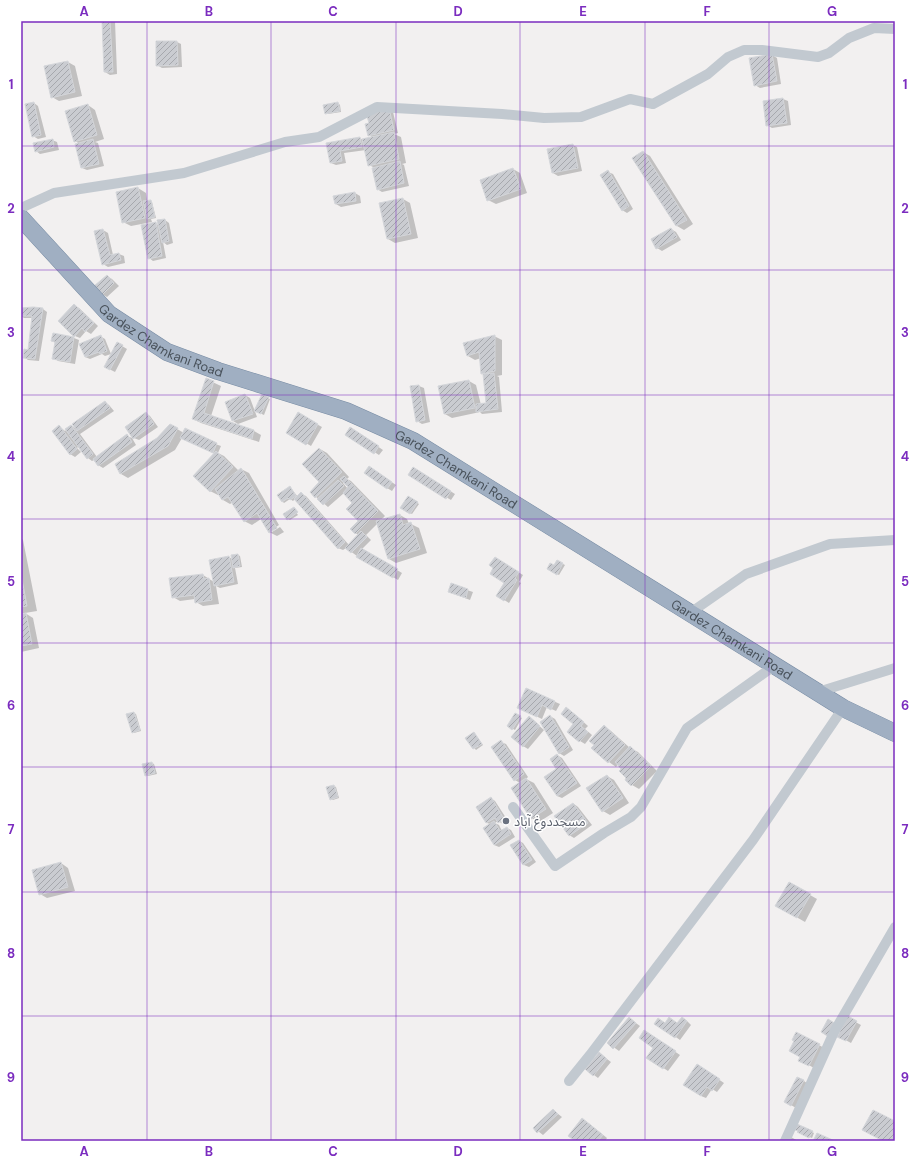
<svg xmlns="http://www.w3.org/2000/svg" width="916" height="1162" viewBox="0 0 916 1162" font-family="'DM Sans','Noto Sans Arabic',sans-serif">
	<defs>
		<pattern id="building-hatch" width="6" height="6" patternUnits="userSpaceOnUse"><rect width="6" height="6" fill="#caccd1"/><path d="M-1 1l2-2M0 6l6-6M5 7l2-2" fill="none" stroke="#a6a8ad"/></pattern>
	</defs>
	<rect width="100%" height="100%" fill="#f2f0f0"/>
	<!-- shadow -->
	<path fill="#0003" fill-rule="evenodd" d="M103 21H115L117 74 110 75 105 72Z
		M177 42 181 44 182 67 162 68 157 65Z
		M772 55 777 58 781 84 760 88 755 85Z
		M68 62 75 66 82 96 59 101 52 97Z
		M783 99 788 101 791 125 772 128 767 125Z
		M34 103 38 106 46 137 38 139 33 136Z
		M338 103 340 105 341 112 328 114 326 113Z
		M88 105 95 110 104 139 95 142 98 143 104 166 87 170 82 168 80 144 75 141Z
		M393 112 398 133 394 134 401 137 406 163 402 164 404 165 409 186 382 192 377 189 373 167 369 165 366 150 344 153 346 163 336 165 331 163 327 144 360 138 363 140 373 138 369 135 370 124 367 114Z
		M52 140 57 142 59 150 40 154 36 151Z
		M572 145 577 147 582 171 558 176 553 173 548 149Z
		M643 152 650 156 693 224 684 230 677 226 634 158Z
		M513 169 520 173 527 193 496 204 488 200Z
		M608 172 613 174 633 209 627 213 622 210Z
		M138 188 146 193 147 201 152 202 156 218 151 219 152 222 131 226 123 222Z
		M355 193 360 196 361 203 341 207 336 204Z
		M403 199 410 203 418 238 395 243 388 239Z
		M165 220 169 223 173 243 167 245 163 242 166 258 153 261 149 258 156 223 159 226Z
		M671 229 676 232 681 240 662 251 657 248Z
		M103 230 108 233 113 255 119 254 124 256 125 263 108 267 103 264 96 232Z
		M107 276 112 279 119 286 107 297 102 294Z
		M75 306 79 308 98 326 91 334 86 331 80 338 75 336Z
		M21 309H43L47 312 39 361 28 360 24 357 29 351 33 318H24L21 316Z
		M53 334 74 338 79 340 75 364 58 361 54 358 56 343 52 341Z
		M100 336 105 339 111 354 105 356 102 354 90 359 85 357Z
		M494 336 502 340V375L497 376 499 377 502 412 482 414 480 412 452 418 445 414 469 381 476 385 481 405 487 404 484 375 482 373 481 358 475 360 468 356 464 344Z
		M117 343 127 349 115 372 105 367Z
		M206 379 221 386 211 416 254 431 261 435 259 442 201 423 193 419Z
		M419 386 424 388 430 422 422 424 417 421Z
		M245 395 250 398 257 417 238 424 233 421 226 402Z
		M262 395 270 399 264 415 255 411Z
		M105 402 109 405 114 411 80 434 97 457 127 436 132 438 136 445 103 468 98 465 94 460 92 461 88 458 79 446 77 448 81 452 75 457 70 454 59 426 65 431 71 426 75 428 73 424Z
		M146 413 150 416 158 427 139 440 134 438Z
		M298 414 322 427 311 446 287 432Z
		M170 425 184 433 221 446 218 453 224 456 239 471 241 469 249 473 279 525 272 530V532L280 527 284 532 277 536 269 532 261 519 252 525 244 521 233 502 230 504 223 500 219 494 218 495 210 491 215 454 182 438 175 450 128 478 121 474Z
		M355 431 383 450 379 455 346 434Z
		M320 449 327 453 349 477 347 479 351 481 385 516 380 521 400 515 407 519 409 524H411L419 528 427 553 396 563 389 559 378 523 366 535 371 540 362 549 402 573 398 580 357 556 346 548 343 550 338 548 295 499 293 501 290 499 284 503 282 501 290 487 298 497 301 494 306 496 349 545 358 535 351 529 359 521 354 503 344 493 328 507 316 497 321 482ZM344 482 350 488 348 489 343 483Z
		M374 470 396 485 392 491 387 488Z
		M418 471 455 494 451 500 409 475Z
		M409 497 419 504 412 514 402 508Z
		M293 508 298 515 290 520 288 519Z
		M21 538 23 540 37 611 25 613 33 618 39 648 21 652Z
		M238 555 240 556 242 567 235 568 238 584 220 588 216 586 219 604 203 606 196 602 195 599 180 601 173 597 203 575 214 582 229 557 232 559V556Z
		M495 558 523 575 519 582 521 583 509 603 498 596 506 583 495 568Z
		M557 561 565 565 559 575 548 569 554 567Z
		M452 585 473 592 470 600 449 592Z
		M526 689 560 704 556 711 547 707 542 719 523 710Z
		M571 711 588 726 585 729 592 735 585 744 580 741Z
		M134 713 136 714 141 731 134 733 132 732Z
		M515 714 522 718 515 730 508 726Z
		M550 716 555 719 573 750 564 756 559 753Z
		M529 717 544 730 528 749 523 746Z
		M604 726 611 731 630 748 638 752 657 771 639 789 632 785 623 769 618 764 616 767 609 762 595 745Z
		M474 733 483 745 476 750 466 738Z
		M501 742 506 744 528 777 526 779 534 783 553 813 539 822 531 818 520 783 515 780Z
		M557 755 562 758 581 786 562 798 557 796Z
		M152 763 154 764 157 774 148 776 146 775Z
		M607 776 614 780 629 803 610 815 603 811Z
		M334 786 336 787 339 798 333 800 331 799Z
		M491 798 495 801 508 821 503 824 498 821 495 823 499 825 502 831 507 828 511 830 515 837 499 847 494 845 490 824 487 823 477 807Z
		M574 804 578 807 592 825 574 838 569 835Z
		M519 841 523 843 536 862 529 867 524 865 511 846Z
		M61 863 68 868 75 891 47 898 40 894Z
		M789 883 817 899 805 922 777 906Z
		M629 1018 640 1026 619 1051 608 1043Z
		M848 1018 861 1025 851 1043 838 1036Z
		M687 1021 691 1025 680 1040 656 1023 678 1024Z
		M649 1034 680 1055 668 1071 647 1057 654 1047Z
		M819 1045 824 1048 814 1068 800 1060Z
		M599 1053 611 1062 598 1078 594 1075Z
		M702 1068 724 1083 717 1092 712 1089 706 1098 701 1096Z
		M804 1081 808 1084 796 1108 786 1102Z
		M553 1110 562 1117 543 1135 534 1128Z
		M587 1122 607 1138 605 1141H577Z
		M798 1125 814 1133 812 1138 798 1132Z
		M791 1137 798 1141H789Z"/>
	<!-- building -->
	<path fill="url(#building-hatch)" stroke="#d4d6da" d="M102 21H110L113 72H104Z
		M156 41H177L178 65 156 66Z
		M772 54 777 81 754 86 749 58Z
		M68 61 75 92 51 98 44 66Z
		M783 98 787 123 766 126 763 101Z
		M34 102 41 135 32 137 25 104Z
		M338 102 340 111 325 114 323 105Z
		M88 104 97 135 74 142 65 111Z
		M389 108 394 130 368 136 365 124 369 123 366 113Z
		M394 132 399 159 368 166 362 139Z
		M360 137 362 147 340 151 342 161 330 163 326 143Z
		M53 139 54 147 35 152 33 143Z
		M93 139 99 164 81 168 75 144Z
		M573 144 578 168 552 173 547 149Z
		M643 151 687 220 676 226 632 158Z
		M400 161 404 183 377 190 372 168Z
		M513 168 521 189 487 201 480 180Z
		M608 170 629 206 622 211 600 175Z
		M138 187 145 218 122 223 116 192Z
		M355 192 356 201 335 204 333 196Z
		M403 198 411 234 387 239 379 203Z
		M151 200 155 217 147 219 143 201Z
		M165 219 169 241 162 243 157 220Z
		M156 222 162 256 148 259 141 225Z
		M671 228 677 237 656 249 651 239Z
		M103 229 110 255 119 253 121 260 102 265 94 231Z
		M107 275 114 283 102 295 94 286Z
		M74 304 94 323 85 332 82 328 74 337 58 321Z
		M33 307 43 308 35 359 23 358 24 349 28 350 32 316H21V308Z
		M53 333 74 337 70 362 52 359 55 342 51 341Z
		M101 335 107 351 100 354 99 352 85 357 79 344Z
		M495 335V371L481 374 479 352 467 356 463 343Z
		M117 342 123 345 110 370 104 367Z
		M494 373 498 409 476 412V404L486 403 483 374Z
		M206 378 214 381 204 413 254 430 252 439 192 419Z
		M469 380 475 408 444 414 438 386Z
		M419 385 425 420 416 422 410 386Z
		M245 394 253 414 232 421 225 402Z
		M262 394 269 397 261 414 254 411Z
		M105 401 110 408 77 431 72 424Z
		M146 412 154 424 133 439 125 427Z
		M298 412 318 424 306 445 286 433Z
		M170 424 178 428 168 446 120 474 115 464 157 438Z
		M59 425 77 449 70 455 52 431Z
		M71 425 93 454 87 459 65 429Z
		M350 427 379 446 374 454 345 435Z
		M185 428 217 443 213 453 180 438Z
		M127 434 132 442 98 466 93 459Z
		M319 448 342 472 315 498 310 492 319 482 302 464Z
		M216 451 233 467 210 492 193 476Z
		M369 466 392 482 387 489 364 473Z
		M413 467 451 491 446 499 408 475Z
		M241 468 277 528 269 533 257 513 244 522 228 497 222 500 215 489Z
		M344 476 378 511 355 534 350 529 358 521 346 509 352 503 343 493 348 487 340 479Z
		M338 480 344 486 323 505 317 499Z
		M290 486 296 496 290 500 288 498 282 502 277 495Z
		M301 492 345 542 338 549 294 499Z
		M408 496 418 502 410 514 400 508Z
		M294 507 298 512 287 520 283 514Z
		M400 514 403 525 411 522 420 549 388 559 376 521Z
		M361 531 367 537 351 553 345 548Z
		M361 548 398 569 393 578 356 557Z
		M238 554 240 566 233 568 231 555Z
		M229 556 234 582 214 586 209 560Z
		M495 557 519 572 515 578 517 580 504 601 496 596 504 583 490 574 493 568 489 565Z
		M557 560 563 563 557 575 547 569 550 563 554 565Z
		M21 574 27 606 21 607Z
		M203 574 204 579 209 578 212 600 195 603 194 595 172 598 169 578Z
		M451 583 468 589 466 598 448 592Z
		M26 613 32 644 21 646V614Z
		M526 688 555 701 551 710 542 705 537 717 517 708Z
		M566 707 584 722 581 726 588 732 579 742 567 732 573 724 561 714Z
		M134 712 140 730 132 733 126 714Z
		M515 713 521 716 512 730 507 726Z
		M550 715 569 747 559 754 540 722Z
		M529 716 540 726 523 747 511 737Z
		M604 725 625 745 608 763 591 748 594 745 589 741Z
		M474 732 482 744 473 749 465 738Z
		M501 740 524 774 514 781 491 747Z
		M630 746 651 766 631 786 625 780 626 778 619 771 621 769 615 762Z
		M557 754 577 783 557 796 544 777 556 769 550 759Z
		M152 762 155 773 145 776 142 764Z
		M607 775 623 798 602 812 586 788Z
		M526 778 546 809 531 819 511 788Z
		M334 785 338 797 330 800 326 787Z
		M491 797 504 819 498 823 495 818 486 823 476 807Z
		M573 803 588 823 569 836 554 816Z
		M494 821 500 831 507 827 511 834 494 845 483 828Z
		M519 840 532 860 523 865 510 845Z
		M61 862 68 887 39 895 32 870Z
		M789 882 811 894 797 918 775 906Z
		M848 1016 857 1021 846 1041 837 1037Z
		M629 1017 636 1023 613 1049 607 1043Z
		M669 1017 677 1023 682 1017 687 1021 675 1038 654 1024 658 1018 665 1023Z
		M828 1019 836 1024 829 1037 821 1032Z
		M644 1030 676 1051 663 1069 646 1058 653 1048 639 1038Z
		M796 1032 820 1044 809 1066 798 1061 800 1057 789 1051 794 1041 792 1040Z
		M599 1052 607 1059 593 1076 585 1069Z
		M697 1064 720 1079 712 1091 707 1087 701 1096 683 1085Z
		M797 1077 804 1080 791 1106 784 1102Z
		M553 1109 558 1114 537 1133 533 1128Z
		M873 1110 895 1121V1141H883L862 1130Z
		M582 1118 603 1135 598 1141H575L568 1136Z
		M797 1124 813 1131 809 1138 797 1132 798 1131 795 1130Z
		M817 1133 835 1141H813Z"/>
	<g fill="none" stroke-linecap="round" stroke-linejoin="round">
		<defs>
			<g id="trunk">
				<path id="s1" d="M21 218 109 314 167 352 218 371 346 411 413 441 843 708 895 733"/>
			</g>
		</defs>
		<!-- trunk casing -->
		<use href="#trunk" stroke="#788ca4" stroke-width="18"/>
		<!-- minor -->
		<path stroke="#c2c9d0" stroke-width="10" d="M21 208 54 193 184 173 285 142 319 137 377 107 502 114 544 118 581 117 630 99 653 104 708 74 728 57 744 50H762L818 57 829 53 849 38 874 28 895 29
			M690 613 746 574 830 544 895 540
			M818 692 895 668
			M513 807 555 866 604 833 631 817 641 807 687 728 774 666
			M569 1081 590 1055 753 840 843 708
			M785 1141 834 1032 895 927"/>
		<!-- trunk -->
		<use href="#trunk" stroke="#a0afc2" stroke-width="17"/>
	</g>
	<!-- grid -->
	<path fill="none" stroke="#7b2cbf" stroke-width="1" stroke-opacity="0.55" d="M147 21V1141M271 21V1141M396 21V1141M520 21V1141M645 21V1141M769 21V1141M21 146H895M21 270H895M21 395H895M21 519H895M21 643H895M21 767H895M21 892H895M21 1016H895"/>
	<!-- markers -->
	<circle fill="#6b7280" stroke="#fff" stroke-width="1.5" cx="506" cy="821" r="4"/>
	<g text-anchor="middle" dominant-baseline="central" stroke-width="3" stroke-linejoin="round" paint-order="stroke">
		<!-- street labels -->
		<g font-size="13" fill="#49525b" stroke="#fff">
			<text stroke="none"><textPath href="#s1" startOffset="189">Gardez Chamkani Road</textPath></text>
			<text stroke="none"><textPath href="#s1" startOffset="513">Gardez Chamkani Road</textPath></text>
			<text stroke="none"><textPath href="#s1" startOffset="837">Gardez Chamkani Road</textPath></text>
		</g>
		<!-- worship labels -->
		<g font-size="13" fill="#5b616d" stroke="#fff" text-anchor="start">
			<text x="514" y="821">مسجددوغ آباد</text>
		</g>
	</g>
	<!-- border -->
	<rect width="916" height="1162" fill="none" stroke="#ffffff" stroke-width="44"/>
	<rect x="22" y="22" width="872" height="1118" fill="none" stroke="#7b2cbf" stroke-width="1.5"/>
	<g font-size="13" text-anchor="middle" font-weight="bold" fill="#7b2cbf">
		<text x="84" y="16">A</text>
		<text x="209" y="16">B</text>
		<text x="333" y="16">C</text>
		<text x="458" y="16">D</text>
		<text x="583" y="16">E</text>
		<text x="707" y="16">F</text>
		<text x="832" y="16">G</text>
		<text x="11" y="89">1</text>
		<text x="905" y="89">1</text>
		<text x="11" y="213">2</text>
		<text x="905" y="213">2</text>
		<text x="11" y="337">3</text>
		<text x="905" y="337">3</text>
		<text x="11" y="461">4</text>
		<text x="905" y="461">4</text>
		<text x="11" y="586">5</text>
		<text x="905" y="586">5</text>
		<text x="11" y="710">6</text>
		<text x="905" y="710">6</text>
		<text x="11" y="834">7</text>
		<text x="905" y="834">7</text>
		<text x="11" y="958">8</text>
		<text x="905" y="958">8</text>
		<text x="11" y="1082">9</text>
		<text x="905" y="1082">9</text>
		<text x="84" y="1156">A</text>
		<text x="209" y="1156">B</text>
		<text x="333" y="1156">C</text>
		<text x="458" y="1156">D</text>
		<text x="583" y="1156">E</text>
		<text x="707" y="1156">F</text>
		<text x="832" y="1156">G</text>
	</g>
</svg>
